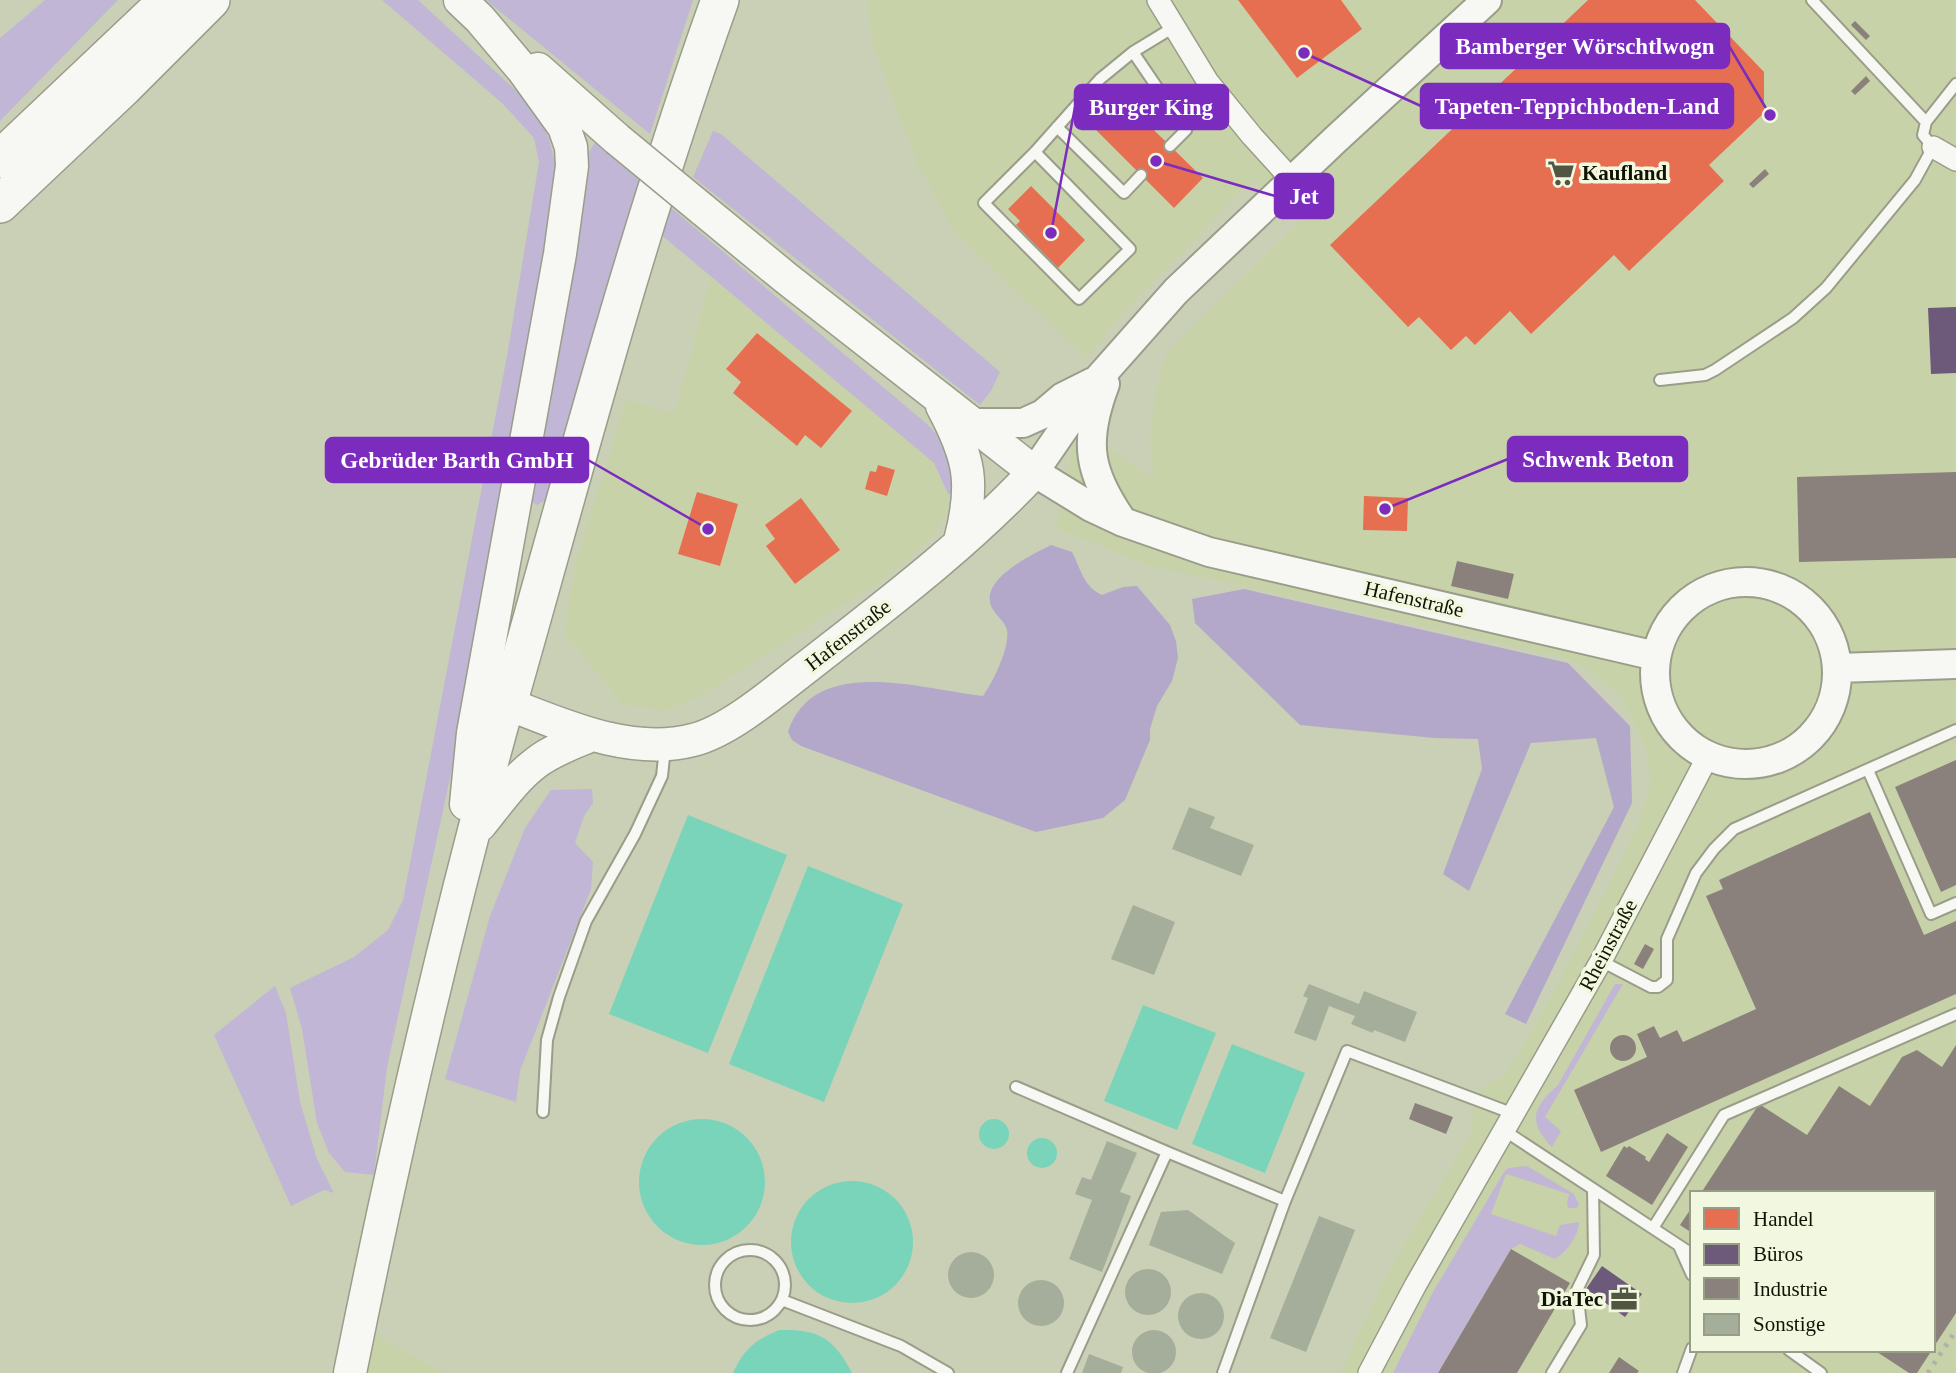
<svg xmlns="http://www.w3.org/2000/svg" width="1956" height="1373" viewBox="0 0 1956 1373" font-family="'Times New Roman',serif">
	<rect width="100%" height="100%" fill="#c9d0b6"/>
	<!-- built -->
	<path fill="#c8d2a9" fill-rule="evenodd" d="M868 0H1956V1373H1340L1393 1263 1472 1133 1473 1108 1481 1087 1504 1076 1535 1027 1612 879 1637 828 1651 783 1645 745 1620 695 1592 672 1562 657 1151 566 1056 528 1077 424 1153 479 1150 431 1160 375 1167 352 1302 219 1253 179 1133 302 1086 358 954 231 917 163 872 42ZM1692 1193H1933V1350H1692Z
		M711 277 934 463 948 494V512L931 538 885 578 704 694 663 711 622 704 564 632 576 562 626 400 675 413Z
		M374 1334 444 1373H366Z"/>
	<!-- green -->
	<path fill="#c1b6d6" d="M45 0H118L0 121V38Z
		M382 0H418L522 96 542 123 549 139 558 175 473 673 387 1067 374 1175 345 1172 329 1153 317 1123 302 1029 290 988 354 957 388 930 403 900 507 356 539 162 534 138 502 103Z
		M486 0H693L650 134Z
		M713 131 721 134 1000 372 991 391 980 405 693 177Z
		M595 143 640 181 546 500 537 505 530 500 582 215 588 153Z
		M669 206 928 425 945 444 958 494H948L934 463 659 233Z
		M592 789 593 803 584 816 575 843 593 862 591 889 520 1071 516 1102 445 1079 490 916 525 828 551 790Z
		M1615 984H1623L1545 1117 1561 1131 1552 1147C1527 1121 1533 1107 1558 1085Z
		M275 986 286 1013 300 1102 317 1159 334 1193 324 1190 291 1206 214 1035Z
		M1527 1166 1574 1194 1579 1205 1576 1208H1568L1567 1203 1569 1194 1506 1174 1491 1214 1556 1236 1560 1225 1579 1222C1579 1235 1567 1252 1555 1259L1520 1244 1511 1249 1438 1373H1393L1433 1292 1504 1172 1508 1168Z"/>
	<!-- forest -->
	<path fill="#b3a8c9" d="M1051 545 1072 552C1081 569 1083 586 1102 595L1123 587 1137 586 1170 625 1176 641 1178 658 1172 681 1157 706 1150 729V740L1125 800 1103 818 1036 832 801 746 792 740 788 732C814 653 923 690 983 696 993 682 1010 648 1007 630 1005 621 996 616 992 608 978 579 1032 555 1051 545Z
		M1244 589 1568 663 1630 726 1632 803 1526 1024 1505 1014 1614 807 1596 738 1531 743 1469 891 1443 874 1482 769 1478 739 1434 738 1300 725 1195 623 1192 599Z"/>
	<!-- water -->
	<path fill="#79d4ba" d="M688 815 787 855 708 1053 609 1014Z
		M808 866 903 904 824 1102 729 1064Z
		M1143 1005 1216 1033 1177 1130 1104 1101Z
		M1232 1044 1305 1073 1265 1173 1192 1144Z
		M979 1134a15 15 0 1 1 30 0a15 15 0 1 1-30 0Z
		M639 1182a63 63 0 1 1 126 0a63 63 0 1 1-126 0Z
		M1027 1153a15 15 0 1 1 30 0a15 15 0 1 1-30 0Z
		M791 1242a61 61 0 1 1 122 0a61 61 0 1 1-122 0Z
		M779 1330C819 1329 834 1338 852 1373H733C745 1348 754 1341 779 1330Z"/>
	<!-- shops -->
	<path fill="#e76f51" d="M1238 0H1341L1362 29 1297 78Z
		M1588 0H1695L1764 72V113L1709 165 1724 181 1629 271 1614 255 1531 334 1510 311 1475 345 1466 336 1451 350 1419 317 1408 327 1330 245Z
		M1119 96 1203 178 1174 208 1091 125Z
		M1031 186 1085 240 1058 268 1016 225 1020 221 1008 209Z
		M757 333 852 411 821 448 805 435 797 446 733 393 741 382 726 369Z
		M878 465 895 470 887 496 865 489 870 471 876 472Z
		M697 492 738 504 720 566 678 554Z
		M1364 496 1408 498 1407 531 1363 530Z
		M801 498 840 550 795 584 766 546 775 539 765 525Z"/>
	<!-- offices -->
	<path fill="#6d597a" d="M1956 307V373L1931 374 1928 308Z
		M1602 1266 1642 1294 1625 1317 1586 1289Z"/>
	<!-- industry -->
	<path fill="#8a817c" d="M1855 21 1870 36 1866 40 1851 25Z
		M1866 76 1870 81 1855 95 1851 91Z
		M1765 169 1769 174 1753 188 1749 184Z
		M1956 472V558L1799 562 1797 477Z
		M1457 561 1514 574 1508 599 1451 586Z
		M1956 760V885L1941 892 1895 787Z
		M1870 812 1924 935 1956 921V994L1601 1152 1574 1090 1647 1057 1637 1034 1654 1026 1660 1038 1677 1030 1683 1042 1756 1009 1706 896 1723 889 1719 880Z
		M1645 944 1654 949 1643 969 1634 964Z
		M1610 1048a13 13 0 1 1 26 0a13 13 0 1 1-26 0Z
		M1956 1045V1313L1933 1348V1193H1701L1759 1104 1807 1135 1839 1086 1870 1106 1902 1057 1917 1050 1942 1067Z
		M1415 1103 1453 1117 1446 1134 1409 1119Z
		M1667 1133 1688 1147 1652 1205 1606 1176 1624 1146 1627 1148 1629 1146 1646 1157 1645 1159 1649 1162Z
		M1692 1207V1233L1680 1225Z
		M1511 1249 1570 1283 1517 1373H1438Z
		M1874 1350H1932L1917 1373H1909Z
		M1619 1357 1639 1371 1637 1373H1609Z"/>
	<!-- building -->
	<path fill="#a5ae9b" d="M1189 807 1215 817 1210 828 1254 845 1241 876 1172 849Z
		M1133 905 1175 922 1154 975 1111 959Z
		M1309 984 1359 1004 1364 991 1417 1012 1405 1042 1374 1030 1373 1033 1351 1024 1355 1016 1329 1006 1316 1041 1294 1033 1308 998 1303 996Z
		M1107 1141 1137 1153 1120 1192 1131 1196 1102 1272 1069 1259 1092 1200 1075 1194 1082 1177 1091 1180Z
		M1188 1210 1235 1243 1222 1274 1149 1245 1161 1212Z
		M1319 1216 1355 1230 1306 1352 1270 1338Z
		M948 1275a23 23 0 1 1 46 0a23 23 0 1 1-46 0Z
		M1125 1292a23 23 0 1 1 46 0a23 23 0 1 1-46 0Z
		M1018 1303a23 23 0 1 1 46 0a23 23 0 1 1-46 0Z
		M1178 1316a23 23 0 1 1 46 0a23 23 0 1 1-46 0Z
		M1132 1352a22 22 0 1 1 44 0a22 22 0 1 1-44 0Z
		M1089 1354 1123 1367 1121 1373H1082Z"/>
	<g fill="none" stroke-linecap="round" stroke-linejoin="round">
		<defs>
			<path id="lane" d="M1812 0 1926 122
				M1133 52 1186 130 1170 146
				M1057 127 1124 193 1141 175
				M1035 152 1130 249 1079 299 984 203 1035 152 1100 79 1133 52 1174 27
				M1660 380 1705 375 1715 370 1793 318 1826 288 1915 180 1933 147 1923 135 1926 122 1956 84
				M1868 770 1931 914 1956 903
				M1601 961 1651 987H1658L1667 980V939L1696 873 1714 849 1734 829 1956 730
				M1016 1087 1167 1152 1067 1373
				M543 1112 547 1040 559 997 586 921 635 834 662 776 665 748
				M1505 1131 1692 1254
				M1167 1152 1285 1201 1223 1373
				M1285 1201 1347 1051 1514 1114
				M1653 1228 1724 1115 1956 1014
				M1679 1246 1692 1275
				M715 1285a35 35 0 1 1 70 0a35 35 0 1 1-70 0Z
				M782 1300 901 1346 948 1373
				M1789 1350 1821 1373
				M1552 1373 1581 1325 1577 1290 1594 1255 1593 1189
				M1683 1373 1692 1348"/>
			<path id="street" d="M1158 0 1208 82 1252 136 1292 180
				M1933 147 1956 160
				M1369 1373 1415 1286 1601 961 1708 756"/>
			<path id="secondary" d="M1487 0 1335 140 1176 291 1098 379 1034 472 1091 507 1123 522 1209 552 1656 656
				M1105 384C1083 442 1088 472 1123 522
				M970 423H1023L1043 414 1063 397 1093 382
				M1655 673a91 91 0 1 1 182 0a91 91 0 1 1-182 0Z
				M1838 668 1956 664"/>
			<path id="primary" d="M460 0 480 19 523 70 564 127 571 147 572 166 560 254 473 733 466 804
				M538 69 617 139
				M942 406C970 458 975 484 960 541
				M480 825C498 803 514 779 537 762 553 750 573 743 592 735
				M350 1373C395 1148 447 924 508 704 565 726 631 756 693 740 730 731 778 689 808 666 886 605 967 544 1034 472L786 278 702 209"/>
			<path id="highway" d="M0 159 168 0
				M0 204 123 88 211 0
				M508 704C575 468 637 231 720 0"/>
		</defs>
		<!-- lane casing -->
		<use href="#lane" stroke="#999d89" stroke-width="14"/>
		<!-- street casing -->
		<use href="#street" stroke="#999d89" stroke-width="24"/>
		<!-- secondary casing -->
		<use href="#secondary" stroke="#999d89" stroke-width="32"/>
		<!-- primary casing -->
		<use href="#primary" stroke="#999d89" stroke-width="35"/>
		<!-- highway casing -->
		<use href="#highway" stroke="#999d89" stroke-width="40"/>
		<!-- lane -->
		<use href="#lane" stroke="#f7f8f4" stroke-width="10"/>
		<!-- street -->
		<use href="#street" stroke="#f7f8f4" stroke-width="21"/>
		<!-- secondary -->
		<use href="#secondary" stroke="#f7f8f4" stroke-width="28"/>
		<!-- primary -->
		<use href="#primary" stroke="#f7f8f4" stroke-width="32"/>
		<!-- highway -->
		<use href="#highway" stroke="#f7f8f4" stroke-width="37"/>
		<!-- rail -->
		<path stroke="#afb1aa" stroke-width="5" stroke-dasharray="3.5 7" stroke-linecap="butt" d="M1928 1373 1956 1330"/>
		<defs>
			<path id="primary-bridge" d="M617 139 702 209"/>
		</defs>
		<!-- primary-bridge casing -->
		<use href="#primary-bridge" stroke="#999d89" stroke-width="35" stroke-linecap="butt"/>
		<!-- primary-bridge -->
		<use href="#primary-bridge" stroke="#f7f8f4" stroke-width="32"/>
	</g>
	<!-- icons -->
	<defs>
		<symbol id="supermarket-bare" viewBox="-9 -9 18 18"><path d="M-6-5.5h2.5l.6 2H6L4.5 2H-2.5L-4.4-4H-6ZM-1.5 3.2a1.3 1.3 0 1 0 .1 0ZM3 3.2a1.3 1.3 0 1 0 .1 0Z" fill="#515642" stroke="#f2f8e0" stroke-width="2.5" paint-order="stroke"/></symbol>
		<symbol id="office-bare" viewBox="-9 -9 18 18"><path d="M-6-3h4V-5.5h4V-3h4V5H-6ZM-1-4.5V-3h2v-1.5ZM-6 0V1H6V0Z" fill="#515642" stroke="#f2f8e0" stroke-width="2.5" paint-order="stroke"/></symbol>
	</defs>
	<g fill-rule="evenodd">
		<use href="#supermarket-bare" x="1542" y="154" width="38" height="38"/>
		<use href="#office-bare" x="1605" y="1280" width="38" height="38"/>
	</g>
	<g text-anchor="middle" dominant-baseline="central" stroke-width="7" stroke-linejoin="round" paint-order="stroke">
		<!-- poi labels -->
		<g font-size="21" font-weight="bold" fill="#111404" stroke="#f2f8e0" text-anchor="start">
			<text x="1582" y="173">Kaufland</text>
			<text x="1603" y="1299" text-anchor="end">DiaTec</text>
		</g>
		<!-- street labels -->
		<g font-size="21" fill="#111404" stroke="#f2f8e0">
			<text transform="translate(1414 599) rotate(13)">Hafenstraße</text>
			<text transform="translate(848 635) rotate(-38)">Hafenstraße</text>
			<text transform="translate(1608 945) rotate(-62)">Rheinstraße</text>
		</g>
	</g>
	<!-- callouts -->
	<path fill="none" stroke="#7b2cbf" stroke-width="2.5" d="M1770 115L1729 46M1304 53L1421 106M1051 233L1075 107M1156 161L1275 196M1385 509L1508 459M708 529L588 460"/>
	<g fill="#7b2cbf" stroke="#f2f8e0" stroke-width="2.5">
		<circle cx="1770" cy="115" r="7"/>
		<circle cx="1304" cy="53" r="7"/>
		<circle cx="1051" cy="233" r="7"/>
		<circle cx="1156" cy="161" r="7"/>
		<circle cx="1385" cy="509" r="7"/>
		<circle cx="708" cy="529" r="7"/>
	</g>
	<g fill="#7b2cbf" stroke="#7b2cbf" stroke-width="2.5">
		<rect x="1441" y="24" width="288" height="44" rx="7"/>
		<rect x="1421" y="84" width="312" height="44" rx="7"/>
		<rect x="1075" y="85" width="153" height="44" rx="7"/>
		<rect x="1275" y="174" width="58" height="44" rx="7"/>
		<rect x="1508" y="437" width="179" height="44" rx="7"/>
		<rect x="326" y="438" width="262" height="44" rx="7"/>
	</g>
	<g font-size="23" text-anchor="middle" font-weight="bold" fill="#fff">
		<text x="1585" y="54">Bamberger Wörschtlwogn</text>
		<text x="1577" y="114">Tapeten-Teppichboden-Land</text>
		<text x="1151" y="115">Burger King</text>
		<text x="1304" y="204">Jet</text>
		<text x="1598" y="467">Schwenk Beton</text>
		<text x="457" y="468">Gebrüder Barth GmbH</text>
	</g>
	<!-- legend -->
	<rect x="1690" y="1191" width="245" height="161" fill="#f2f8e0" stroke="#989d88" stroke-width="2"/>
	<rect x="1704" y="1208" width="35" height="21" fill="#e76f51" stroke="#989d88" stroke-width="2"/>
	<text x="1753" y="1226" font-size="21" fill="#111404">Handel</text>
	<rect x="1704" y="1244" width="35" height="21" fill="#6d597a" stroke="#989d88" stroke-width="2"/>
	<text x="1753" y="1261" font-size="21" fill="#111404">Büros</text>
	<rect x="1704" y="1278" width="35" height="21" fill="#8a817c" stroke="#989d88" stroke-width="2"/>
	<text x="1753" y="1296" font-size="21" fill="#111404">Industrie</text>
	<rect x="1704" y="1314" width="35" height="21" fill="#a5ae9b" stroke="#989d88" stroke-width="2"/>
	<text x="1753" y="1331" font-size="21" fill="#111404">Sonstige</text>
</svg>
